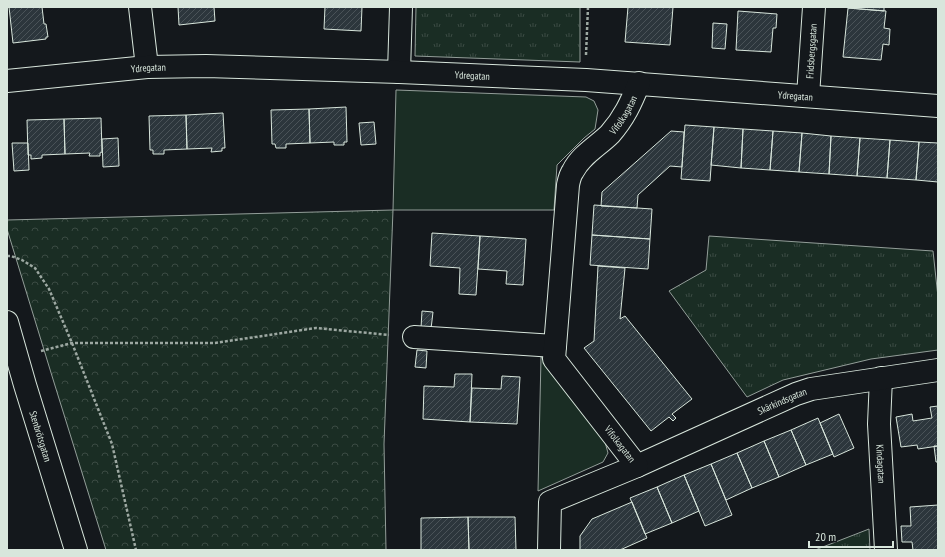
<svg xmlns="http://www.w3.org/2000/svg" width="945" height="557" viewBox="0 0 945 557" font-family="'PT Sans Narrow',sans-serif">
	<defs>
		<pattern id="forest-crowns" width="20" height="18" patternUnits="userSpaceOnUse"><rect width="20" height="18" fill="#1a2d24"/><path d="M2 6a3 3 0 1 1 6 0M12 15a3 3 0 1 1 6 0" fill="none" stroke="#3b4b43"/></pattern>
		<pattern id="park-tufts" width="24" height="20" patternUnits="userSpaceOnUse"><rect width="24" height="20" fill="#1a2d24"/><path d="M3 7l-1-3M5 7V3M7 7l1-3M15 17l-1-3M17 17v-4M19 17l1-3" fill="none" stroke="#3b4b43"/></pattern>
		<pattern id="building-hatch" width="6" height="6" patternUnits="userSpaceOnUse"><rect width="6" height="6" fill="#2c363c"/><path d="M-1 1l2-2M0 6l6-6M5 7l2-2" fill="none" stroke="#4a5358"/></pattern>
	</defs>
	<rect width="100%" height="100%" fill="#14181c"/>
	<!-- grass -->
	<path fill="#1a2d24" stroke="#939e99" d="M396 90 586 97 594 101 598 110 595 129 584 138 557 165 554 210H393Z
		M541 357 605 442 608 453 603 462 538 491Z"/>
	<!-- forest -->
	<path fill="url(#forest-crowns)" stroke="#939e99" d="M393 210 384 444 386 550H106L52 376 7 229V220Z"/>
	<!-- park -->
	<path fill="url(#park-tufts)" stroke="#939e99" d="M416 7H580V62L415 56Z
		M709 236 933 251 938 297V350L871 359 783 380 747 397 669 291 706 270Z
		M869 529 870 550H815Z"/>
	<!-- building -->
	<path fill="url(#building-hatch)" stroke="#d8e6dc" d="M9 7H42L44 24H46L48 37H46V39L13 43Z
		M178 7H214L215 21 179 25Z
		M325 7H362L361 31 324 29Z
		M628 7H673L670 45 625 42Z
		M848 7H884V11L848 8Z
		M848 8 886 11 884 28 890 29 889 45 883 44 881 60 843 57Z
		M738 11 777 14 776 28H773L771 52 736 50Z
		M713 23 727 24 725 49 712 48Z
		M346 107 347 142H344V145H334V142L310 143 309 109Z
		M309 109 310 143 286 144V148H276L275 144H272L271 110Z
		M223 113 225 148H222V151L211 152 212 148 187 149 186 115Z
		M186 115 187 149 164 150V154H153V150H150L149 116Z
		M101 118 102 152 100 153V156H89L90 153 65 154 64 119Z
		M64 119 65 154 42 155V158L31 159V155H28L27 120Z
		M374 122 376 144 361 145 359 123Z
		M685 125 714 127 710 181 681 179Z
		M714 127 743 129 741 168 711 165Z
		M743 129 773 131 770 170 741 168Z
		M671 131 684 132 682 167 670 166 638 195 637 208 601 206 602 192Z
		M773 131 802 133 799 172 770 170Z
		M802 133 831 136 829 174 799 172Z
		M831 136 860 138 857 176 829 174Z
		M118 138 119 166 103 167 102 139Z
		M860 138 890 140 887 178 857 176Z
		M890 140 919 142 916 180 887 178Z
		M919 142 938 143V182L916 180Z
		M12 143H28L29 170 14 171Z
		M594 205 652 209 650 239 592 235Z
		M432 233 480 236 476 295 459 294 460 268 430 266Z
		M592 235 650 239 648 269 590 265Z
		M480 236 526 239 523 285 506 284 507 271 478 269Z
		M598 266 625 268 620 319 625 316 692 399 672 414 676 418 673 421 669 417 651 431 584 348 594 341Z
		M422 311 433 312 431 329 421 328Z
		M417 350 427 351 426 368 415 367Z
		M455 374H472L470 422 423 419 424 386 454 387Z
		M502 376 520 377 517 424 470 422 472 388 501 389Z
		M938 406V446L918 449 917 445 901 447 896 417 912 414 913 421 932 418 930 407Z
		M839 414 854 448 834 457 820 423Z
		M818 418 833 454 806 465 791 430Z
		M791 430 806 465 779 477 764 441Z
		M764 441 779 477 752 488 737 453Z
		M934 446H938V462H936Z
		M737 453 752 488 726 500 711 464Z
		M711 464 732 515 705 526 684 475Z
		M684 475 699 511 672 523 657 487Z
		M657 487 672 523 645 534 630 498Z
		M632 502 647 538 620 550H580V536L592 519Z
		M938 505V550H913L912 542H902L901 526H911L910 507Z
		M468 517 469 550H421V518Z
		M468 517H515L516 550H469Z"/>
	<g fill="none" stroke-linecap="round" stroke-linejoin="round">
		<defs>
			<g id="street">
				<path d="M140 7 147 67"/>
				<path d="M399 72 401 7"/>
				<path id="s1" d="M7 81 147 67 206 66 399 72 586 80 938 106"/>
				<path id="s2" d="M808 96 814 7"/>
				<path d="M414 337 555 346"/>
				<path id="s3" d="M881 378 879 424 886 550"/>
				<path id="s4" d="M637 466 796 394 811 389 938 370"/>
				<path id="s5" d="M549 550 550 502 637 466 554 359 568 185C569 180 570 175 573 171 581 155 598 146 610 134 624 118 631 103 639 83"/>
			</g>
			<g id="secondary">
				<path id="s6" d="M7 322 25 385 76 550"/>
			</g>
		</defs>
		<!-- street casing -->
		<use href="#street" stroke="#d8e6dc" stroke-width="24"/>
		<!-- secondary casing -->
		<use href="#secondary" stroke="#d8e6dc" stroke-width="24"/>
		<!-- path -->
		<path stroke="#9da8a2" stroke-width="2.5" stroke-dasharray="3 2" stroke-linecap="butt" d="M586 55 588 7
			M7 256H11L22 260 35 268 49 289 72 343 112 444 136 550
			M41 351 72 343H215L316 328 389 335"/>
		<!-- street -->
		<use href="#street" stroke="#14181c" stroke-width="22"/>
		<!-- secondary -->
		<use href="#secondary" stroke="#14181c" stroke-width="22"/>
	</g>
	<g text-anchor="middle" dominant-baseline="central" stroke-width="3" stroke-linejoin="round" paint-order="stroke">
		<!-- street labels -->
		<g font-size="10" fill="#d8e6dc" stroke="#14181c">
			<text stroke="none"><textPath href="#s2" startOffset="45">Fridsbergsgatan</textPath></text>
			<text stroke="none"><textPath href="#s1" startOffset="142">Ydregatan</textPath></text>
			<text stroke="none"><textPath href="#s1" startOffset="466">Ydregatan</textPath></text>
			<text stroke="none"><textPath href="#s1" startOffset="790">Ydregatan</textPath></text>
			<text stroke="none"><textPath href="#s5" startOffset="543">Vifolkagatan</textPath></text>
			<text stroke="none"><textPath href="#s4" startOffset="159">Skärkindsgatan</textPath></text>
			<text stroke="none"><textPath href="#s6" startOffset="119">Stenbrötsgatan</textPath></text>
			<text transform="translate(620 444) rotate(52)">Vifolkagatan</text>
			<text stroke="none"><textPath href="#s3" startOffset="86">Kindagatan</textPath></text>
		</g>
	</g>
	<!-- border -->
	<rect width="945" height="557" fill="none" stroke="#d8e6dc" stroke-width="16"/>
	<!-- scale -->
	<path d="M809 541v6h84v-6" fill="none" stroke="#d8e6dc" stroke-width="2"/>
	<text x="815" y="541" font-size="12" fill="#d8e6dc" stroke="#14181c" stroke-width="3" paint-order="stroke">20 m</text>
</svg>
